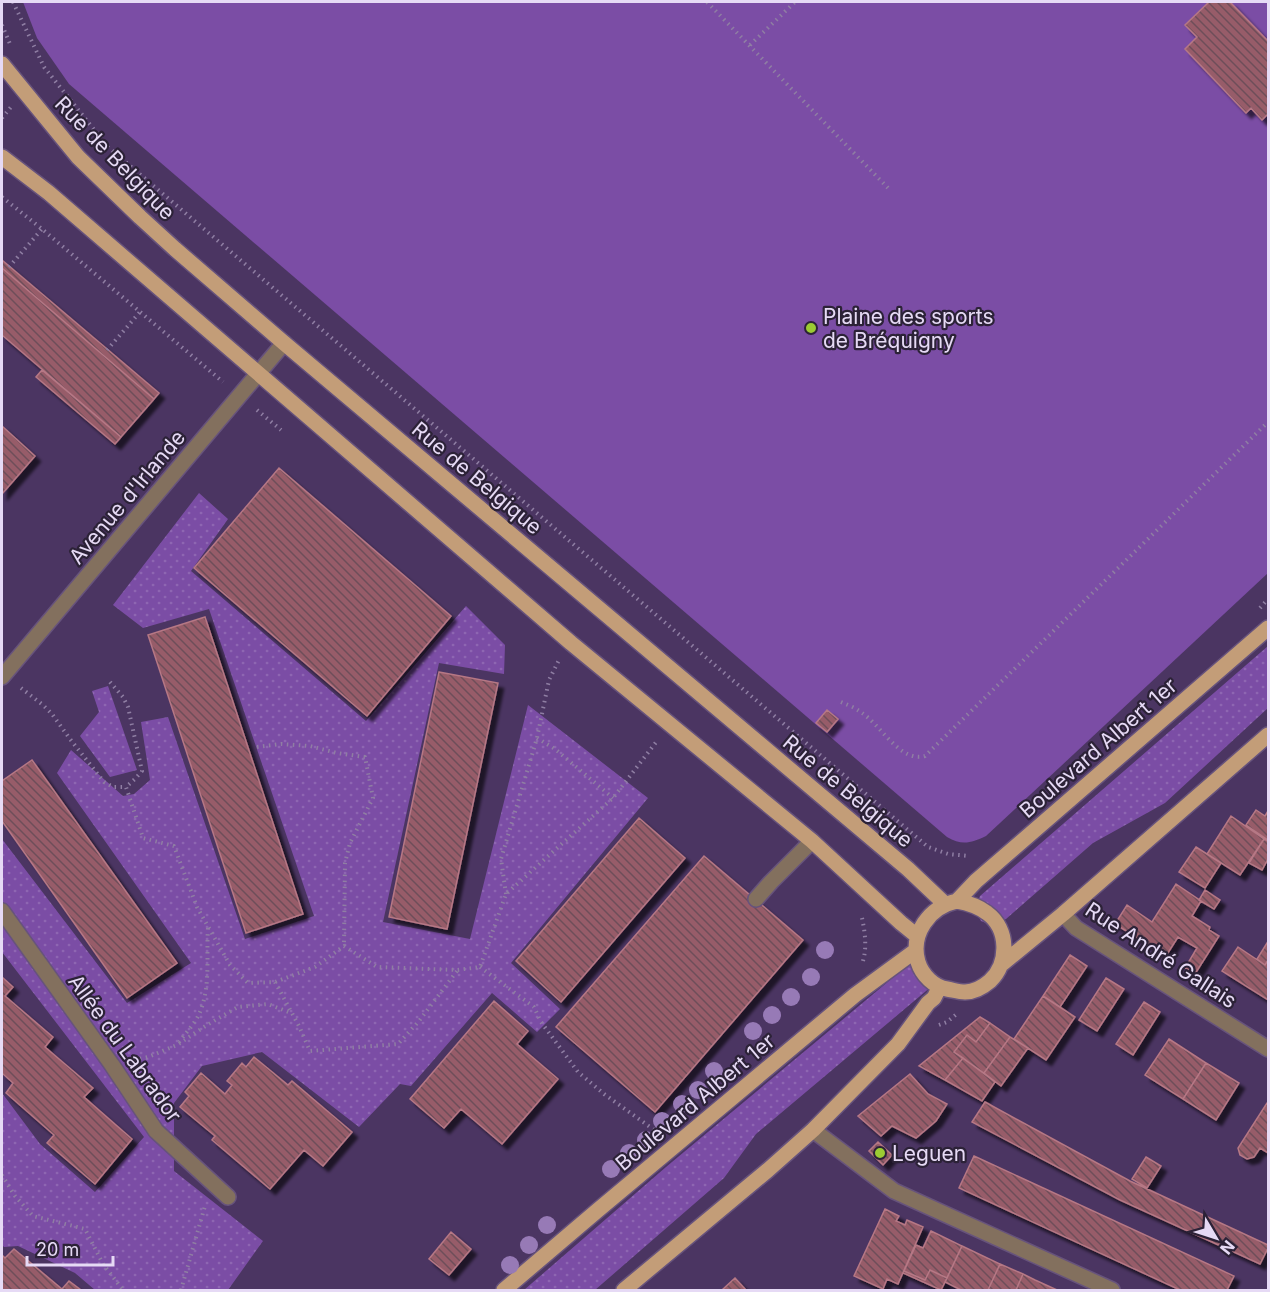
<svg xmlns="http://www.w3.org/2000/svg" width="1270" height="1292" viewBox="0 0 1270 1292" font-family="Inter,sans-serif">
	<defs>
		<pattern id="green-dots" width="8" height="8" patternUnits="userSpaceOnUse" patternTransform="scale(1.5)"><rect width="8" height="8" fill="#7b4da5"/><path d="M2 2h.1M6 6h.1" fill="none" stroke="#8e66b2" stroke-width="1.8" stroke-linecap="round"/></pattern>
		<pattern id="building-back-hatch" width="6" height="6" patternUnits="userSpaceOnUse" patternTransform="scale(1.5)"><rect width="6" height="6" fill="#975c69"/><path d="M-1 5l2 2M0 0l6 6M5-1l2 2" fill="none" stroke="#6e4e5a"/></pattern>
		<filter id="shadow"><feDropShadow dx="5.5" dy="5.5" stdDeviation="1.5" flood-color="#0009"/></filter>
	</defs>
	<rect width="100%" height="100%" fill="#4b3562"/>
	<!-- green -->
	<path fill="url(#green-dots)" d="M199 493 228 519 191 571 366 721 466 606 505 645 504 674 439 663 383 922 470 939 528 705 648 798 511 963 560 1009 537 1032 492 993 411 1086 400 1084 359 1127 262 1052 202 1066 174 1103V1171L263 1241 228 1290H95L75 1273 18 1246 4 1247 2 1245V1093L40 1144 95 1192 144 1137 2 952V839L127 1003 191 963 57 773 71 750 123 796 134 794 150 780 141 722 168 717 245 939 314 916 209 609 143 628 113 605Z
		M1268 646V708L1165 803 1093 843 1006 919 991 925 981 921 975 909 980 896Z
		M108 686 137 770 110 777 80 736 99 712 92 691Z
		M914 960 932 986 756 1134 724 1178 595 1290H524L666 1167Z"/>
	<!-- pitch -->
	<path fill="#7b4da5" d="M23 2H1268V573L986 836C971 843 962 846 947 837L69 84 37 38Z"/>
	<!-- building -->
	<path fill="url(#building-back-hatch)" stroke="#b67885" stroke-width="1.5" filter="url(#shadow)" d="M1209 2H1230L1268 41V114L1262 120 1251 108 1246 113 1185 49 1197 37 1185 25Z
		M2 260 159 393 154 399 2 268Z
		M2 268 154 399 121 437 2 335Z
		M42 370 121 437 115 444 36 377Z
		M2 426 35 456 2 494Z
		M279 468 451 616 367 716 194 568Z
		M205 617 303 914 246 933 148 635Z
		M439 672 498 683 447 929 389 917Z
		M827 710 838 719 827 732 816 723Z
		M32 760 177 963 127 998 2 821V781Z
		M1256 810 1265 816 1268 811V840L1246 825Z
		M1231 816 1264 839 1240 875 1207 854Z
		M639 818 685 858 561 1002 516 961Z
		M1264 839 1268 841V859L1262 870 1249 863Z
		M1196 847 1221 863 1205 888 1179 872Z
		M704 856 803 940 655 1112 556 1027Z
		M1176 884 1201 901 1192 916 1210 927 1209 930 1219 936 1195 974 1185 968 1197 948 1178 937 1166 956 1115 924 1127 905 1152 922Z
		M1205 890 1220 900 1214 909 1199 900Z
		M1267 943 1268 944V960L1265 965 1257 959Z
		M1238 947 1265 965 1268 960V1000L1222 971Z
		M1070 955 1087 966 1060 1007 1043 996Z
		M2 977 13 987 5 996 53 1037 45 1047 93 1088 84 1097 132 1139 95 1184 47 1143 54 1135 6 1093 13 1083 2 1073Z
		M1106 978 1124 989 1097 1031 1079 1020Z
		M1043 996 1075 1017 1046 1060 1014 1039Z
		M494 1001 528 1031 517 1044 558 1079 502 1144 461 1109 444 1128 410 1099Z
		M1144 1002 1160 1012 1133 1055 1116 1044Z
		M980 1017 990 1023 976 1042 967 1035 954 1052 963 1058 945 1080 919 1066Z
		M990 1023 1010 1037 984 1073 954 1052 967 1035 976 1042Z
		M1010 1037 1028 1048 1001 1086 984 1073Z
		M1169 1039 1206 1063 1183 1099 1145 1075Z
		M254 1057 288 1085 292 1081 352 1132 323 1166 304 1150 270 1189 212 1140 215 1136 180 1107 189 1096 185 1092 201 1073 225 1094 232 1085 227 1081 242 1063 246 1067Z
		M963 1058 995 1082 982 1101 945 1080Z
		M1206 1063 1239 1083 1216 1120 1183 1099Z
		M910 1074 928 1094 947 1104 936 1121 916 1138 892 1126 881 1136 858 1116Z
		M985 1102 1130 1181 1268 1245V1248L1260 1264 1120 1200 972 1122Z
		M1267 1103H1268V1153L1260 1148 1254 1157 1247 1159 1240 1155 1238 1148Z
		M878 1142 892 1155 883 1165 869 1151Z
		M974 1156 1234 1276 1227 1290H1180L959 1188Z
		M1146 1157 1161 1166 1147 1188 1132 1179Z
		M885 1209 899 1216 896 1221 905 1225 907 1220 923 1227 898 1284 887 1279 883 1289 854 1276Z
		M931 1231 962 1246 947 1278 930 1270 925 1280 904 1271 916 1245 923 1248Z
		M451 1232 471 1249 449 1275 429 1259Z
		M962 1246 1000 1264 988 1290H960H961L945 1282Z
		M14 1249 62 1289 69 1281 81 1290H2V1255L5 1258Z
		M1000 1264 1023 1274 1016 1290H988Z
		M930 1270 947 1278 941 1290 903 1273 904 1271 925 1280Z
		M1023 1274 1035 1280 1057 1290H1016Z
		M735 1278 746 1290H722Z"/>
	<g fill="none" stroke-linecap="round" stroke-linejoin="round">
		<defs>
			<path id="minor" d="M2 677 284 343
				M756 899 771 882 812 841
				M2 911 112 1065 156 1131 228 1197
				M1063 914 1076 928 1268 1049
				M813 1130 894 1191 1112 1290"/>
			<path id="major" d="M2 64 78 157 140 217 175 249 284 343 908 869 945 904
				M2 157 49 193 571 643 812 841 901 923 917 936
				M957 901 976 881 1268 628
				M957 901C968 903 978 906 987 913 1009 929 1009 963 990 981 983 987 974 992 965 992 959 992 953 990 947 989 934 987 922 975 918 962 910 934 929 907 957 901Z
				M1002 964 1063 914 1268 735
				M504 1290 598 1210 855 995 915 951
				M624 1290 768 1170 813 1130 898 1044 928 1003 934 998 939 988"/>
		</defs>
		<!-- minor casing -->
		<use href="#minor" stroke="#67537c" stroke-width="18"/>
		<!-- major casing -->
		<use href="#major" stroke="#67537c" stroke-width="18"/>
		<!-- path -->
		<path stroke="#8f7ea3" stroke-width="4" stroke-dasharray="1.5 4.5" stroke-linecap="butt" d="M13 2 44 67 108 147 928 847 948 854 969 856
			M707 2 888 188
			M2 25 10 44
			M750 45 795 2
			M2 118 11 107
			M2 197 42 229 223 382
			M9 267 42 229
			M107 350 140 312
			M257 410 281 430
			M1260 608 1268 599
			M110 682 123 697 128 707 142 771 135 779 126 787
			M21 688 43 705 52 714 70 739 104 782 113 787H126L143 838 174 846 197 907 230 965 248 983 275 982 315 967 344 946 377 967 457 970 480 967 506 894 613 798 657 741
			M841 702C848 705 856 708 862 713 881 725 900 763 925 756L1268 422
			M537 738 555 749 613 798
			M257 747 281 744 310 746 337 753 365 757 373 798 350 843 345 863 344 946
			M506 894 501 859 537 738 549 680 559 660
			M862 918C865 932 867 947 863 961
			M480 967 534 1007 541 1022 578 1072 604 1094 657 1132
			M275 982 299 1026 310 1051 398 1044 419 1021 457 971
			M939 1025 947 1022 958 1013
			M179 1042C186 1033 196 1022 200 1012 211 985 206 956 208 928
			M134 1060 148 1057 177 1045 207 1025 238 1007 268 1004 291 1013
			M2 1175 15 1196 33 1216 85 1229 103 1264 123 1290
			M181 1290 205 1206"/>
		<!-- minor -->
		<use href="#minor" stroke="#83705e" stroke-width="15"/>
		<!-- major -->
		<use href="#major" stroke="#c39d78" stroke-width="15"/>
	</g>
	<!-- trees -->
	<g fill="#977ab6">
		<circle cx="825" cy="950" r="9"/>
		<circle cx="811" cy="977" r="9"/>
		<circle cx="791" cy="997" r="9"/>
		<circle cx="772" cy="1015" r="9"/>
		<circle cx="753" cy="1031" r="9"/>
		<circle cx="714" cy="1071" r="9"/>
		<circle cx="698" cy="1090" r="9"/>
		<circle cx="682" cy="1104" r="9"/>
		<circle cx="662" cy="1121" r="9"/>
		<circle cx="646" cy="1140" r="9"/>
		<circle cx="629" cy="1153" r="9"/>
		<circle cx="611" cy="1169" r="9"/>
		<circle cx="547" cy="1225" r="9"/>
		<circle cx="529" cy="1245" r="9"/>
		<circle cx="510" cy="1265" r="9"/>
	</g>
	<!-- markers -->
	<g fill="#9bcb33" stroke="#2c2237" stroke-width="2">
		<circle cx="811" cy="328" r="6"/>
		<circle cx="880" cy="1153" r="6"/>
	</g>
	<g text-anchor="middle" dominant-baseline="central" stroke-width="4.5" stroke-linejoin="round" paint-order="stroke">
		<!-- street labels -->
		<g font-size="21" fill="#e6daf5" stroke="#2c2237">
			<text transform="translate(115 158) rotate(46)">Rue de Belgique</text>
			<text transform="translate(477 478) rotate(40)">Rue de Belgique</text>
			<text transform="translate(127 497) rotate(-50)">Avenue d'Irlande</text>
			<text transform="translate(1098 748) rotate(-41)">Boulevard Albert 1er</text>
			<text transform="translate(848 791) rotate(40)">Rue de Belgique</text>
			<text transform="translate(1161 955) rotate(33)">Rue André Gallais</text>
			<text transform="translate(125 1048) rotate(54)">Allée du Labrador</text>
			<text transform="translate(695 1102) rotate(-40)">Boulevard Albert 1er</text>
		</g>
		<!-- poi labels -->
		<g font-size="21" fill="#e6daf5" stroke="#2c2237" text-anchor="start">
			<text x="823" y="316">Plaine des sports<tspan x="823" dy="24">de Bréquigny</tspan></text>
			<text x="892" y="1153">Leguen</text>
		</g>
	</g>
	<!-- border -->
	<rect width="1270" height="1292" fill="none" stroke="#e6daf5" stroke-width="6"/>
	<!-- north arrow -->
	<g transform="translate(1216 1238) rotate(129)" stroke="#2c2237" stroke-width="4.5" paint-order="stroke">
	<path d="M0-4.5L10 22L0 15L-10 22Z" fill="#e6daf5"/>
	<text y="-9" font-size="16" font-weight="bold" text-anchor="middle" fill="#e6daf5">N</text>
	</g>
	<!-- scale -->
	<path d="M27 1256v9h86v-9" fill="none" stroke="#e6daf5" stroke-width="3"/>
	<text x="36" y="1256" font-size="18" fill="#e6daf5" stroke="#2c2237" stroke-width="4.5" paint-order="stroke">20 m</text>
</svg>
